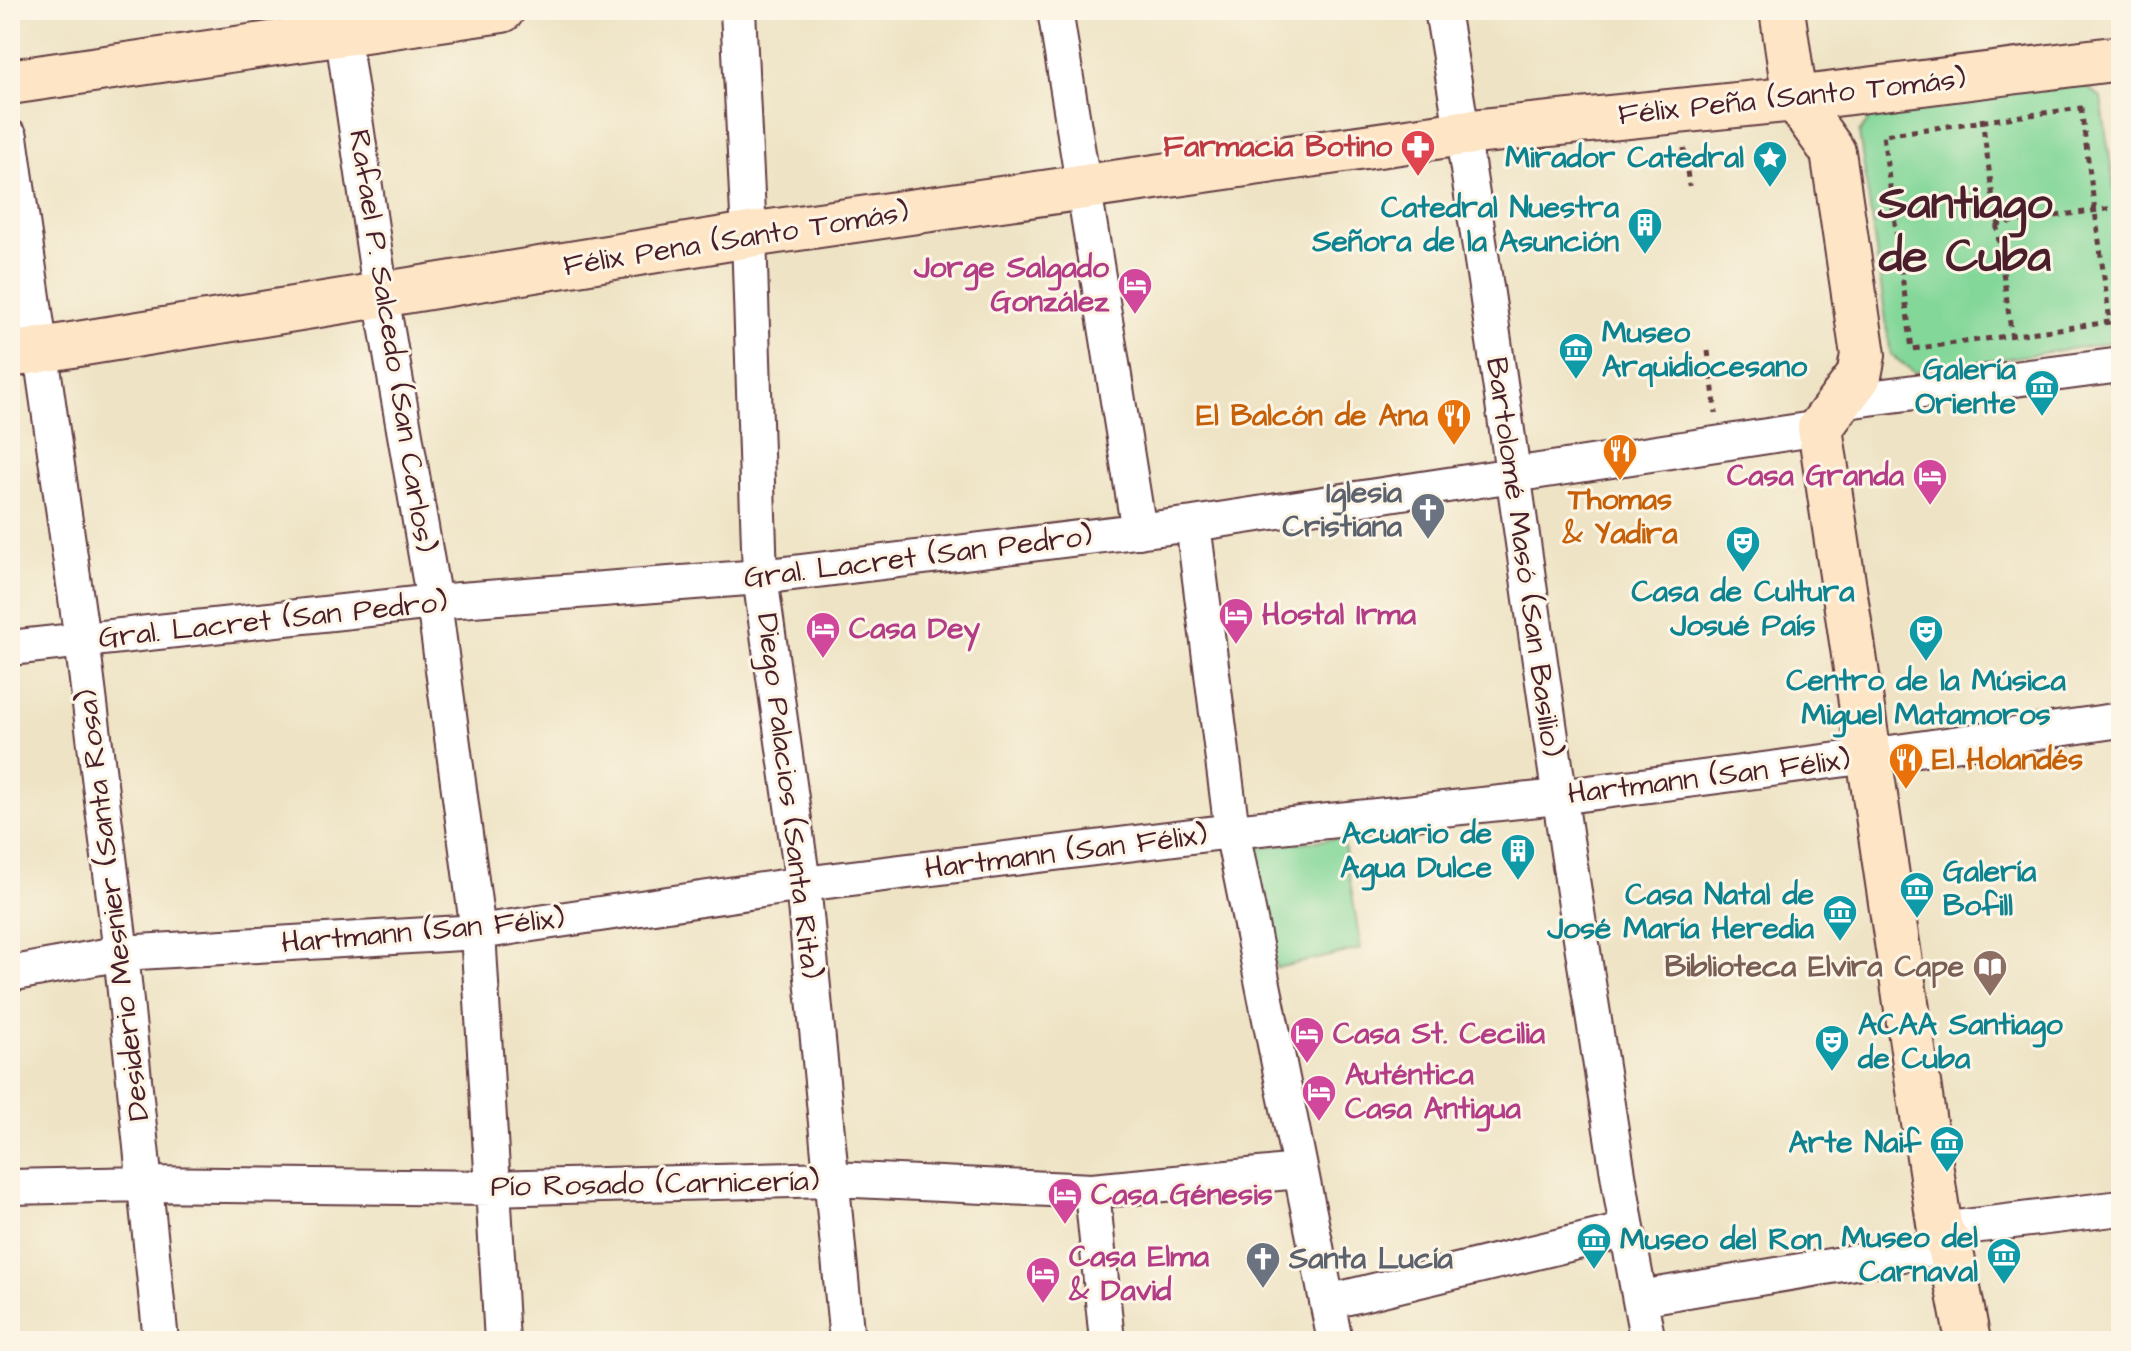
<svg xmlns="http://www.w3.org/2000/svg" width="2131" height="1351" viewBox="0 0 2131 1351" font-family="'Architects Daughter',sans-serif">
	<rect width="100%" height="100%" fill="#fcf5e5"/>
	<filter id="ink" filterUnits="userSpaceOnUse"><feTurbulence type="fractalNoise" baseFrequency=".0125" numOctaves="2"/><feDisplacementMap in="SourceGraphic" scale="16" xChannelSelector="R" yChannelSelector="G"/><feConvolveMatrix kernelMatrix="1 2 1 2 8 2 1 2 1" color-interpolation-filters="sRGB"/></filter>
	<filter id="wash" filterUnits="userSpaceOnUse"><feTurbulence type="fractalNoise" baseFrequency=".006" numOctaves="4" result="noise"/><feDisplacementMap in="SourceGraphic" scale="32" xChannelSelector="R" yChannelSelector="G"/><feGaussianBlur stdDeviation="1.8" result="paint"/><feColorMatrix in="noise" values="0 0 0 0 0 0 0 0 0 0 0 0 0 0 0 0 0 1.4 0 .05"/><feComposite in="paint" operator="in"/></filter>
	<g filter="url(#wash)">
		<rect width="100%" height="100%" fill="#eee3c4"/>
		<!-- green -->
		<path fill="#83d799" stroke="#667b62" stroke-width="2" d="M272 10H328L330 22 276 31Z
			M2079 81 2101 98 2121 236V337L2117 342 1914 372 1891 355 1859 133 1876 110Z
			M1343 838 1361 949 1276 968 1250 848Z"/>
	</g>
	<g filter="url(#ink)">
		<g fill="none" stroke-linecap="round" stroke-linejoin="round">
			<defs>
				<path id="street" d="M339 10 381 296 434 602 478 932 502 1341
					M738 10 749 235 760 577 803 884 847 1341
					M1055 10 1139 531
					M1442 10C1499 344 1539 680 1593 1014 1610 1123 1626 1233 1648 1341
					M10 137 82 640 121 953 161 1341
					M1839 405 1854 400 2121 365
					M1193 524 1232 831 1335 1341
					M10 648 434 602 760 577 1193 524 1820 428
					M10 974 121 953 478 932 803 884 1232 831 1558 797 1869 756 2121 720
					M10 1187 144 1184 493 1188 833 1179 1092 1191 1299 1171
					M1092 1191 1107 1341
					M1940 1230 2121 1208
					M1640 1298 1950 1246
					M1328 1302 1627 1230"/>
				<path id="secondary" d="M1782 10 1795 99 1833 152 1863 355 1859 376 1820 428 1940 1230 1950 1246 1968 1341
					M10 82 502 10
					M10 355 749 235 1463 133 1795 99 2121 58"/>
			</defs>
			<!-- street casing -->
			<use href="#street" stroke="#633c42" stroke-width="38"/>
			<!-- secondary casing -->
			<use href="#secondary" stroke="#633c42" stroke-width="48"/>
			<!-- path -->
			<path stroke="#633c42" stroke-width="5" stroke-dasharray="6 6" stroke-linecap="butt" d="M2081 108 2110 322 1912 349 1883 135Z
				M1982 118 2012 338
				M1684 148 1689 186
				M1996 224 2121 207
				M1708 351 1716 413"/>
			<!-- street -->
			<use href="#street" stroke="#fff" stroke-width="34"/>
			<!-- secondary -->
			<use href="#secondary" stroke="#fde5c5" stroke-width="44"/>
		</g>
	</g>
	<!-- icons -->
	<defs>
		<symbol id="pharmacy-pin" viewBox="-11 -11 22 30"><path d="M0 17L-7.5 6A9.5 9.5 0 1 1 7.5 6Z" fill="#e0444e" stroke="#fcf5e5"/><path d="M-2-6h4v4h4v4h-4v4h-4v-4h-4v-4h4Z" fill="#fff"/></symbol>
		<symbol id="sight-pin" viewBox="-11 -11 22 30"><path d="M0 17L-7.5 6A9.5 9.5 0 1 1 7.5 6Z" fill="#0f9aa8" stroke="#fcf5e5"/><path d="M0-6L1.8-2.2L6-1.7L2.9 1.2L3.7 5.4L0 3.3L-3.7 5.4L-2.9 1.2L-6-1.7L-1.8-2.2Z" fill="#fff"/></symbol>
		<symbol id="building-pin" viewBox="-11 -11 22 30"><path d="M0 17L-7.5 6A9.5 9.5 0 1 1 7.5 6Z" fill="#0f9aa8" stroke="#fcf5e5"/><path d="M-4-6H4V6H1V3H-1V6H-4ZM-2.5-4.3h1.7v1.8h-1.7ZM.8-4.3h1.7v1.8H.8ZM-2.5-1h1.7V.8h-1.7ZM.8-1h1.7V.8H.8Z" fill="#fff"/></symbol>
		<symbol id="hotel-pin" viewBox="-11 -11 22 30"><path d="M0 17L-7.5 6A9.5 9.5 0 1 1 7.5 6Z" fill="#d1479c" stroke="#fcf5e5"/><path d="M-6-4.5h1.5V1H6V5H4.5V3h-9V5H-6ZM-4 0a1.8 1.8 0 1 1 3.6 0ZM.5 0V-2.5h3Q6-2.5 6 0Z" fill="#fff"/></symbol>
		<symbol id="museum-pin" viewBox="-11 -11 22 30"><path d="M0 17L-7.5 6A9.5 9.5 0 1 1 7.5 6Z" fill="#0f9aa8" stroke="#fcf5e5"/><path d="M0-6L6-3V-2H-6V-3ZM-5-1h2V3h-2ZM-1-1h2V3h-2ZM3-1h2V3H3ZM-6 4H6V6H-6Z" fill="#fff"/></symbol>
		<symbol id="restaurant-pin" viewBox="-11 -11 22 30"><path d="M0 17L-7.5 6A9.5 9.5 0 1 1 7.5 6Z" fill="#e8710a" stroke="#fcf5e5"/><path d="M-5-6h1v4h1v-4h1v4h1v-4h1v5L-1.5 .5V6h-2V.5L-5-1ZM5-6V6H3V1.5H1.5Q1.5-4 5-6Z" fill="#fff"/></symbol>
		<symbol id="church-pin" viewBox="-11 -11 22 30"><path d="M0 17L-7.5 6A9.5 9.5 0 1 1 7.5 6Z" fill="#6b7280" stroke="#fcf5e5"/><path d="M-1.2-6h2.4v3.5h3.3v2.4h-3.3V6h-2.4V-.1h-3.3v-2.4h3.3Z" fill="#fff"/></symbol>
		<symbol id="theatre-pin" viewBox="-11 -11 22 30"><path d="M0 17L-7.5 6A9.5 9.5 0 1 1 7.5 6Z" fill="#0f9aa8" stroke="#fcf5e5"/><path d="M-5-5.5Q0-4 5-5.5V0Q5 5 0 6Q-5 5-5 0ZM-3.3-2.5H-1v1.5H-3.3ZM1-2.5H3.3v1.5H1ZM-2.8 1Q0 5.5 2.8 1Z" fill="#fff"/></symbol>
		<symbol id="library-pin" viewBox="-11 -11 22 30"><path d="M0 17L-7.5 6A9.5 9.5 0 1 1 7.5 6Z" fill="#8d6e63" stroke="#fcf5e5"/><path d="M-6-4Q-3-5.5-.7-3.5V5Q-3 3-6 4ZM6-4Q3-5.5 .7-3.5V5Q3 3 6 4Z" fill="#fff"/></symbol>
	</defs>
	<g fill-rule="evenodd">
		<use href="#pharmacy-pin" x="1398" y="127" width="40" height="54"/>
		<use href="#sight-pin" x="1750" y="138" width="40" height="54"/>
		<use href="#building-pin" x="1625" y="205" width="40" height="54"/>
		<use href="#hotel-pin" x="1115" y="265" width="40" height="54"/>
		<use href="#museum-pin" x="1556" y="330" width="40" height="54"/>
		<use href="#museum-pin" x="2022" y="367" width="40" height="54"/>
		<use href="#restaurant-pin" x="1434" y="396" width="40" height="54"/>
		<use href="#restaurant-pin" x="1600" y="431" width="40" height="54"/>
		<use href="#hotel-pin" x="1910" y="456" width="40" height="54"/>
		<use href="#church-pin" x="1408" y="490" width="40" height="54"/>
		<use href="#theatre-pin" x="1723" y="523" width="40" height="54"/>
		<use href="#hotel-pin" x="1216" y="595" width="40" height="54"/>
		<use href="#hotel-pin" x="803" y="609" width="40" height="54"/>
		<use href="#theatre-pin" x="1906" y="612" width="40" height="54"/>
		<use href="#restaurant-pin" x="1886" y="740" width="40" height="54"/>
		<use href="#building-pin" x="1498" y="831" width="40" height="54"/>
		<use href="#museum-pin" x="1897" y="869" width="40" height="54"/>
		<use href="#museum-pin" x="1820" y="892" width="40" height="54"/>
		<use href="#library-pin" x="1970" y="947" width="40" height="54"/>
		<use href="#hotel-pin" x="1287" y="1014" width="40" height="54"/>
		<use href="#theatre-pin" x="1812" y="1022" width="40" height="54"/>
		<use href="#hotel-pin" x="1299" y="1072" width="40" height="54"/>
		<use href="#museum-pin" x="1927" y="1123" width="40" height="54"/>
		<use href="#hotel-pin" x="1045" y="1175" width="40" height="54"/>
		<use href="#museum-pin" x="1574" y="1220" width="40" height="54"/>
		<use href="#museum-pin" x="1984" y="1235" width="40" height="54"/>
		<use href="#church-pin" x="1243" y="1239" width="40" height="54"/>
		<use href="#hotel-pin" x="1023" y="1254" width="40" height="54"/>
	</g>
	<g text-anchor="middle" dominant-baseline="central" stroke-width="6" stroke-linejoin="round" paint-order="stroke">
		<!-- street labels -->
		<g font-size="30" fill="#4a1f2b" stroke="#fcf5e5">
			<text transform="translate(1792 97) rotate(-6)">Félix Peña (Santo Tomás)</text>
			<text transform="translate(736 239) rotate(-9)">Félix Pena (Santo Tomás)</text>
			<text transform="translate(392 341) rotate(81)">Rafael P. Salcedo (San Carlos)</text>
			<text transform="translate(918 557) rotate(-7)">Gral. Lacret (San Pedro)</text>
			<text transform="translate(1524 557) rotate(82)">Bartolomé Masó (San Basilio)</text>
			<text transform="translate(273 620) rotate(-6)">Gral. Lacret (San Pedro)</text>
			<text transform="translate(1709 777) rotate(-7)">Hartmann (San Félix)</text>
			<text transform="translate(789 796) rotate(83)">Diego Palacios (Santa Rita)</text>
			<text transform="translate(1066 852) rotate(-7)">Hartmann (San Félix)</text>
			<text transform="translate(113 905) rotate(-97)">Desiderio Mesnier (Santa Rosa)</text>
			<text transform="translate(423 931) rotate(-5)">Hartmann (San Félix)</text>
			<text transform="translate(655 1184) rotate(-1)">Pío Rosado (Carnicería)</text>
		</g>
		<!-- health labels -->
		<g font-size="30" font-weight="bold" fill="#be3a42" stroke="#fcf5e5" text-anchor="end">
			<text x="1392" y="147">Farmacia Botino</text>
		</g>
		<!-- culture labels -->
		<g font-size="30" font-weight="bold" fill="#0d838f" stroke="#fcf5e5" text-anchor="end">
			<text x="1744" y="158">Mirador Catedral</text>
			<text x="1619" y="208">Catedral Nuestra<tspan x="1619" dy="34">Señora de la Asunción</tspan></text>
			<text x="1602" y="333" text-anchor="start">Museo<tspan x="1602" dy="34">Arquidiocesano</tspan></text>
			<text x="2016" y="370">Galería<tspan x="2016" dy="34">Oriente</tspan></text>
			<text x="1743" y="592" text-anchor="middle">Casa de Cultura<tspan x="1743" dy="34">Josué País</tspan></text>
			<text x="1926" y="681" text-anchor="middle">Centro de la Música<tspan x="1926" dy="34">Miguel Matamoros</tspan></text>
			<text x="1492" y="834">Acuario de<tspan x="1492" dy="34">Agua Dulce</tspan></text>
			<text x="1943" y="872" text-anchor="start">Galería<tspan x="1943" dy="34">Bofill</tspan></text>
			<text x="1814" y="895">Casa Natal de<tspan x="1814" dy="34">José María Heredia</tspan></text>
			<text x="1858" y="1025" text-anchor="start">ACAA Santiago<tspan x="1858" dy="34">de Cuba</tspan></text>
			<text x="1921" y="1143">Arte Naif</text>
			<text x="1978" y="1238">Museo del<tspan x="1978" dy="34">Carnaval</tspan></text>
			<text x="1620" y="1240" text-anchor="start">Museo del Ron</text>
		</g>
		<!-- hotel labels -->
		<g font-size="30" font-weight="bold" fill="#b23c85" stroke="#fcf5e5" text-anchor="start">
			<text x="1109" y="268" text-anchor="end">Jorge Salgado<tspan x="1109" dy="34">González</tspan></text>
			<text x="1904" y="476" text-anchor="end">Casa Granda</text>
			<text x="1262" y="615">Hostal Irma</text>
			<text x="849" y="629">Casa Dey</text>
			<text x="1333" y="1034">Casa St. Cecilia</text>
			<text x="1345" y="1075">Auténtica<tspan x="1345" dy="34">Casa Antigua</tspan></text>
			<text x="1091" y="1195">Casa Génesis</text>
			<text x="1069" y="1257">Casa Elma<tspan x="1069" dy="34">&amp; David</tspan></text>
		</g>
		<!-- food labels -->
		<g font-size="30" font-weight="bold" fill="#c56008" stroke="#fcf5e5" text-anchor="end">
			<text x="1428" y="416">El Balcón de Ana</text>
			<text x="1620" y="500" text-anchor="middle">Thomas<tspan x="1620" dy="34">&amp; Yadira</tspan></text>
			<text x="1932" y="760" text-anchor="start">El Holandés</text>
		</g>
		<!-- worship labels -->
		<g font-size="30" font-weight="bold" fill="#5b616d" stroke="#fcf5e5" text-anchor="end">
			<text x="1402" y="493">Iglesia<tspan x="1402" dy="34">Cristiana</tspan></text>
			<text x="1289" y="1259" text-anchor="start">Santa Lucía</text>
		</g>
		<!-- education labels -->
		<g font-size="30" font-weight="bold" fill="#785e54" stroke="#fcf5e5" text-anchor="end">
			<text x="1964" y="967">Biblioteca Elvira Cape</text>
		</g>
		<!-- town labels -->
		<g font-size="46" font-weight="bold" fill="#4a1f2b" stroke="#fcf5e5">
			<text x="1965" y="205">Santiago<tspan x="1965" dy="53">de Cuba</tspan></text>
		</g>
	</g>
	<!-- margin -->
	<rect width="2131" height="1351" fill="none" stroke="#fcf5e5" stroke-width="40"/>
</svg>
